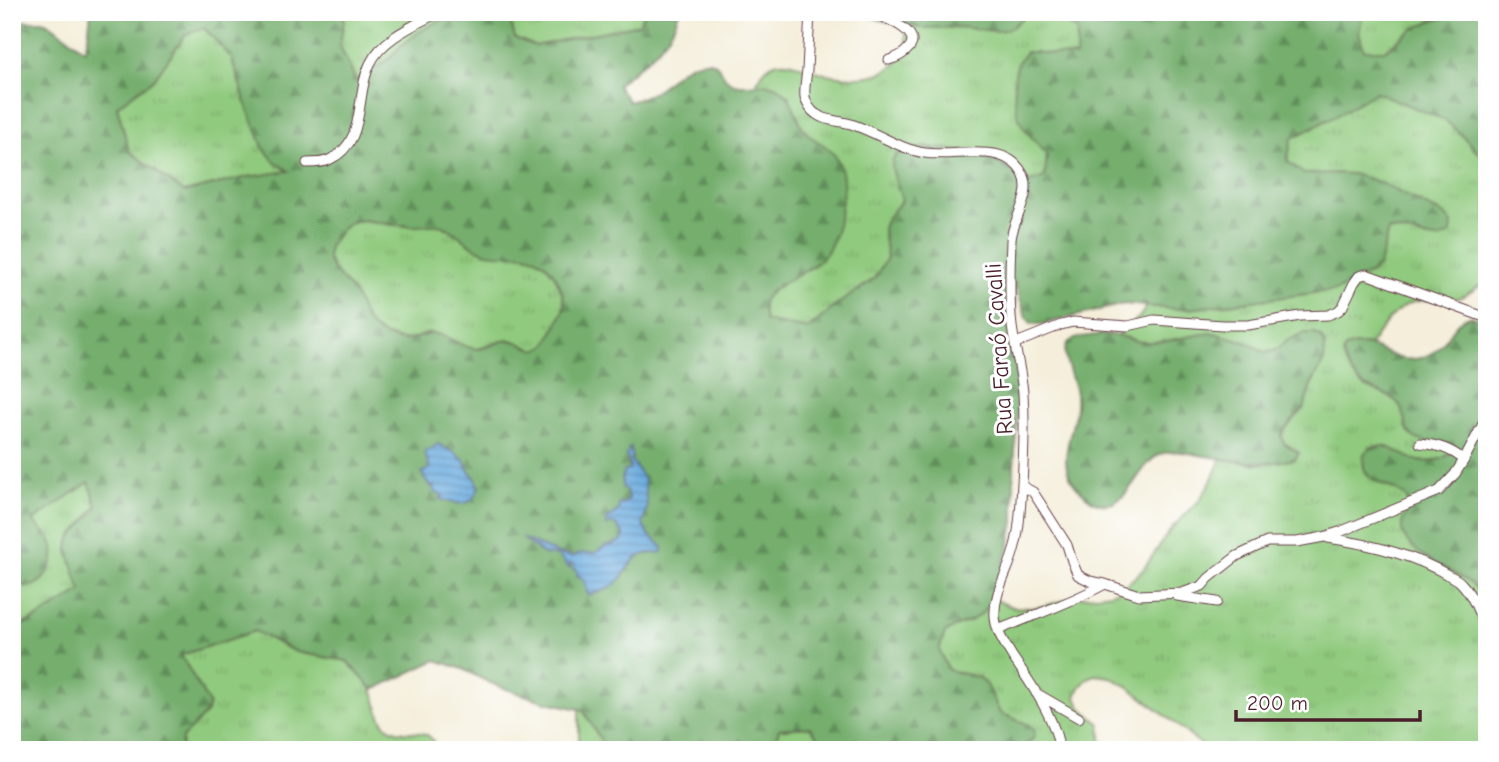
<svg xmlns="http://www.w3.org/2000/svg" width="1499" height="762" viewBox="0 0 1499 762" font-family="'Comic Neue',sans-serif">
	<defs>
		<pattern id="grass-tufts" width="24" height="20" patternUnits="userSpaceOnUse" patternTransform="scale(1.75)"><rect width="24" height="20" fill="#90ca7e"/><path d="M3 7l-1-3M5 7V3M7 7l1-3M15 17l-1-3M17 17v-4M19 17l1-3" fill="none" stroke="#7ead6d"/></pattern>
		<pattern id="forest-firs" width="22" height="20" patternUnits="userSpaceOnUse" patternTransform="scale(1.75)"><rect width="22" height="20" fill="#74ae6d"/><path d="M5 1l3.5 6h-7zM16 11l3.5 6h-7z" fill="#618d5a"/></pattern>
		<pattern id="water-rules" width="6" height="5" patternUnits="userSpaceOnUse" patternTransform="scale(1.75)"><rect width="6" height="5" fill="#6bacdf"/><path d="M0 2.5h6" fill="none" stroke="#5a8bb5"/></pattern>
	</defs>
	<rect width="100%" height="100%" fill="#fff"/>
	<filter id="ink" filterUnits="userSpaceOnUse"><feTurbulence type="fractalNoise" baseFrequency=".0143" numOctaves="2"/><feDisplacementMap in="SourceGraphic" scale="14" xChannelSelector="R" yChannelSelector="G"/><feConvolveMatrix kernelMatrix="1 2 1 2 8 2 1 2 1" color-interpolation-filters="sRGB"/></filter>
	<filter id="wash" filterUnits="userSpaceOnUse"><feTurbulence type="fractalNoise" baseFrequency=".00686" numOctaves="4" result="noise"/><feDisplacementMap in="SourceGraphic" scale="28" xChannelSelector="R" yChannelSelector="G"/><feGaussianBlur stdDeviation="1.57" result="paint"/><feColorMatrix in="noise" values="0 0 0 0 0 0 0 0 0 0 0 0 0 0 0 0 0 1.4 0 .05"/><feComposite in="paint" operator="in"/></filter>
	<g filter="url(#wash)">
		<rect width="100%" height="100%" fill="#f4eeda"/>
		<!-- grass -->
		<path fill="url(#grass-tufts)" stroke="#6d7454" stroke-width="2" d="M345 12H464L437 22 419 32 402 45 386 61 356 81 340 46Z
			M508 12H645L639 24 535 46 515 38Z
			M1029 12H1043L1049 17 1077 29V57L1034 52 1028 133 1047 155 1045 177 1030 182 985 156 936 148 925 147 892 164 902 200 886 220 883 229 887 258 874 279 838 304 808 329 765 321C763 314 761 306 764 300 772 284 811 273 824 256 835 242 837 222 841 205 843 191 845 177 839 163 830 144 811 143 802 126 790 102 788 82 756 84 761 74 767 64 779 62 792 60 803 68 815 71 843 79 889 84 904 52 908 44 906 34 905 26L920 28 961 27 995 31 1012 27Z
			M1360 12H1460L1431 21 1405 34 1386 50H1364L1359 32 1361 19Z
			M204 28 231 56 248 109 274 161 290 172 248 177 184 192 129 151 117 106 154 79 186 34Z
			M1376 92 1445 120 1464 137 1474 149 1482 154H1487V281C1478 287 1468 295 1458 298 1439 303 1422 295 1403 307 1389 316 1380 332 1370 345H1353L1346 364C1351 372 1356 380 1364 385 1375 391 1389 394 1398 403 1404 410 1405 421 1407 429L1453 444 1456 448C1444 461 1426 465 1410 459 1398 454 1387 442 1373 447 1370 448 1367 451 1364 454L1382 485C1395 489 1408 492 1410 508L1402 522 1408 542 1439 565 1467 581 1476 588 1487 606V750H1208L1151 704 1127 686 1110 677 1095 675 1088 678 1080 687 1076 697 1080 707 1100 724 1102 750H1019L1029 743V725L1000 713 987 685 980 678 948 670 939 650 945 633 954 627 970 621 981 614 991 598 1012 607 1030 608 1044 606 1072 598 1111 593 1121 589 1142 571 1171 529 1199 501 1211 481 1221 459 1257 464 1295 459 1298 453 1284 443 1281 437 1284 430 1304 408 1311 385 1324 361 1314 333 1298 335 1274 351 1265 352 1243 341 1214 333 1168 341 1143 343 1118 335C1128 323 1141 321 1146 306L1178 309H1188L1338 290 1381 259 1388 230 1411 233 1425 238 1446 216 1433 209 1315 174H1304L1287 162 1292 138 1335 116Z
			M364 220 392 225 413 226 439 224 461 237 468 243 513 253 524 254 533 256 545 264 555 276 562 293 564 303 563 313 547 344 541 349 532 350 512 340 502 341 478 349 469 348 429 333 410 340H400L381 334 373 329 363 316 355 295 336 274 330 263 327 256 329 247 343 227 350 221Z
			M89 482 97 506 84 523 72 536 69 551 82 591 37 618 26 623 12 631V582L16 584 46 534 40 530 33 521Z
			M255 631C271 639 286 650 304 654 316 656 342 656 350 664 357 671 366 680 371 689 379 700 376 718 388 727 406 740 429 721 437 750H405L394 743H385L368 750H181L182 738 207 712 205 697 200 690 181 655Z
			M579 709 584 710 604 746 603 750H579Z
			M810 727 827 750H773L779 729Z"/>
		<!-- forest -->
		<path fill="url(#forest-firs)" stroke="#5f664c" stroke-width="2" fill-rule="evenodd" d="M91 12H345L340 46 356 81 386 61 402 45 419 32 437 22 464 12H508L515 38 535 46 639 24 645 12H679C669 47 643 62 617 85L629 102C637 99 647 96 654 92 670 82 686 59 708 61 721 62 721 76 730 82 743 90 763 79 777 87 795 96 794 117 805 131 811 139 819 141 826 147 839 156 845 175 843 190 841 211 838 239 824 256 810 273 772 284 764 300 761 307 764 314 765 321L808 329 838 304 874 279 887 258 883 229 886 220 902 200C899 191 892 173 892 164 893 136 972 151 987 158 1002 164 1015 174 1030 182L1045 177 1047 155C1040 145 1029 136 1022 125 1014 111 1011 76 1019 61 1020 59 1025 54 1026 52H1034L1076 57 1077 30 1043 12H1360L1362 19 1359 32 1364 50H1386L1413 29 1431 21 1460 12H1487V154H1482L1474 149 1464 137 1445 120 1376 92 1335 116 1292 138 1287 161 1304 174 1336 173 1352 174 1370 179 1385 185 1446 216 1452 223 1451 233C1437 244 1427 237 1412 233 1404 231 1396 231 1388 230L1379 266 1371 273 1338 290 1188 309H1178L1124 304 1043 324H1032L1026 317 1014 280 1017 418 1014 467V522L1009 548 1000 575 988 605 981 614 970 621 954 627 945 633 939 650 948 670 980 678 987 685 1000 713 1029 725 1035 731 1034 738 1019 750H827L810 727 779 729 773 750H603L604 746 583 710 543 701 512 691 488 682 463 669 436 660 373 690 347 661 296 652 255 631 181 655 209 704 207 712 182 738 181 750H12V631L26 623 37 618 81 591 68 551 69 542 72 536 84 523 97 506 89 482 33 521C40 529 52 537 53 547 56 560 47 580 34 585 27 587 19 585 12 582V21H42L48 23 85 50 88 36ZM204 28 231 57 248 109 263 147 274 161 289 171 248 177 184 192 129 151 117 106 154 79 186 34ZM364 220C381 223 399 226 416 226 423 226 431 224 437 225 454 226 470 250 488 253 508 257 527 249 544 263 556 273 567 295 563 310 561 317 557 323 554 330 550 338 547 347 538 349 529 351 522 342 513 341 501 338 490 348 478 349 465 349 455 340 443 336 430 330 421 338 407 340 399 341 390 338 382 334 361 324 364 309 353 292 344 279 322 266 329 248 330 243 335 238 338 234 345 224 351 221 364 220Z
			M859 12H1029L1012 27 1005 30 995 31 961 27 920 28 880 20Z
			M1470 316 1483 320 1487 327V606C1483 599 1480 593 1475 587 1458 571 1404 554 1402 529 1401 521 1406 515 1410 508 1405 478 1356 492 1364 454 1367 451 1370 448 1373 447 1393 440 1410 469 1437 460 1446 457 1450 455 1456 448L1453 444C1441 442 1426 445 1415 438 1403 431 1407 414 1399 404 1391 394 1376 392 1365 386 1354 379 1347 367 1343 355L1345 348C1375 336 1388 363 1415 359 1451 353 1444 325 1470 316Z
			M1214 333 1243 341 1265 352 1274 351 1288 340 1305 333H1314L1321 337 1325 344 1324 361 1311 385 1304 408 1284 430 1281 436 1284 443 1299 453 1295 459C1265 466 1236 461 1206 456 1191 454 1178 449 1164 453 1137 460 1131 509 1101 504 1094 503 1088 498 1083 493 1047 461 1080 431 1076 394 1075 381 1059 353 1068 343 1076 335 1109 333 1120 336 1128 338 1136 342 1145 342 1169 343 1191 334 1214 333Z"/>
		<!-- water -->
		<path fill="url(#water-rules)" stroke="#5a6685" stroke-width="2" d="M438 444 457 454 461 459 463 458 469 471 476 479 477 485 479 486C472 510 459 504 440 499L443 497 441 494H438L434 491V486L432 487 425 480 422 473 430 468 426 457 425 450H430Z
			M631 447 632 461 644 480 647 507 643 525 648 534 663 547 662 552C655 554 647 552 640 556 631 560 628 569 622 577 614 588 601 592 588 595L585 583 580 576 577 577V570H574V564L569 563 571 568 565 566V563L558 556 548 554 546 556 522 538 556 553 572 557 581 553H595L608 545 610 546 622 540 624 535 617 526 612 523 607 525V518H610L619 509V504H623L629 499 626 491 622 487V478L624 471 629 470 630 466 626 454 630 451 629 449Z"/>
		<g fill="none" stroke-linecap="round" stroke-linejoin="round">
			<!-- river -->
			<path stroke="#6bacdf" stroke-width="10" d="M925 12 931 14"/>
		</g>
	</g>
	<g filter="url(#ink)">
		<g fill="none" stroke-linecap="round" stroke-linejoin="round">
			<defs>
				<path id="minor" d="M810 12C809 32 808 51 807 70 806 79 804 89 805 97 806 103 811 111 816 114 827 122 839 120 851 124 876 132 899 149 925 153 957 158 1005 140 1023 174 1034 194 1012 220 1011 240 1010 265 1009 290 1011 315 1012 340 1021 367 1023 393 1025 423 1024 453 1022 483 1021 502 1020 529 1015 546 1010 570 993 592 995 617 996 632 1005 644 1012 656 1028 679 1058 722 1059 750
					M871 12C883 17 925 32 908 49 903 55 896 58 889 60
					M307 163C314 163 323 163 329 160 368 142 354 97 370 64 382 38 415 25 439 12
					M1016 343 1061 325 1073 322 1128 326 1154 320 1222 325H1248L1300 316 1328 315 1338 311 1343 306 1354 283 1359 276 1366 274 1487 318
					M1420 443C1438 445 1451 449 1464 460
					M1022 486 1033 492 1044 509 1067 545 1072 561 1078 575 1090 581 1105 584 1139 595 1182 593 1202 586 1209 578 1237 556 1267 542H1297L1324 537 1342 531 1439 491 1455 474 1464 460 1487 416
					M1328 538C1370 544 1412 554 1448 575 1453 577 1459 580 1462 584 1474 597 1480 616 1487 632
					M1177 596 1217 602
					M998 630C1034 615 1071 603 1105 584
					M1036 693 1079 718"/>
			</defs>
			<!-- minor casing -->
			<use href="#minor" stroke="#643e45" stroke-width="11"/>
			<!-- minor -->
			<use href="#minor" stroke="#fff" stroke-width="9"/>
		</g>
	</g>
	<g text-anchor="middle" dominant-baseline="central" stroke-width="6" stroke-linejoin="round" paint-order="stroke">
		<!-- street labels -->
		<g font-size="23" fill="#4a1f2b" stroke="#fff">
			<text transform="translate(999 349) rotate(-94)">Rua Faraó Cavalli</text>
		</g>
	</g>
	<!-- margin -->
	<rect width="1499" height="762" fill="none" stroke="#fff" stroke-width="42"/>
	<!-- scale -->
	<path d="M1236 710v10h184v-10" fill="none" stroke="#4a1f2b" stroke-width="3.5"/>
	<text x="1247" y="710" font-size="21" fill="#4a1f2b" stroke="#ffffff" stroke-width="5" paint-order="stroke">200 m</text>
</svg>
